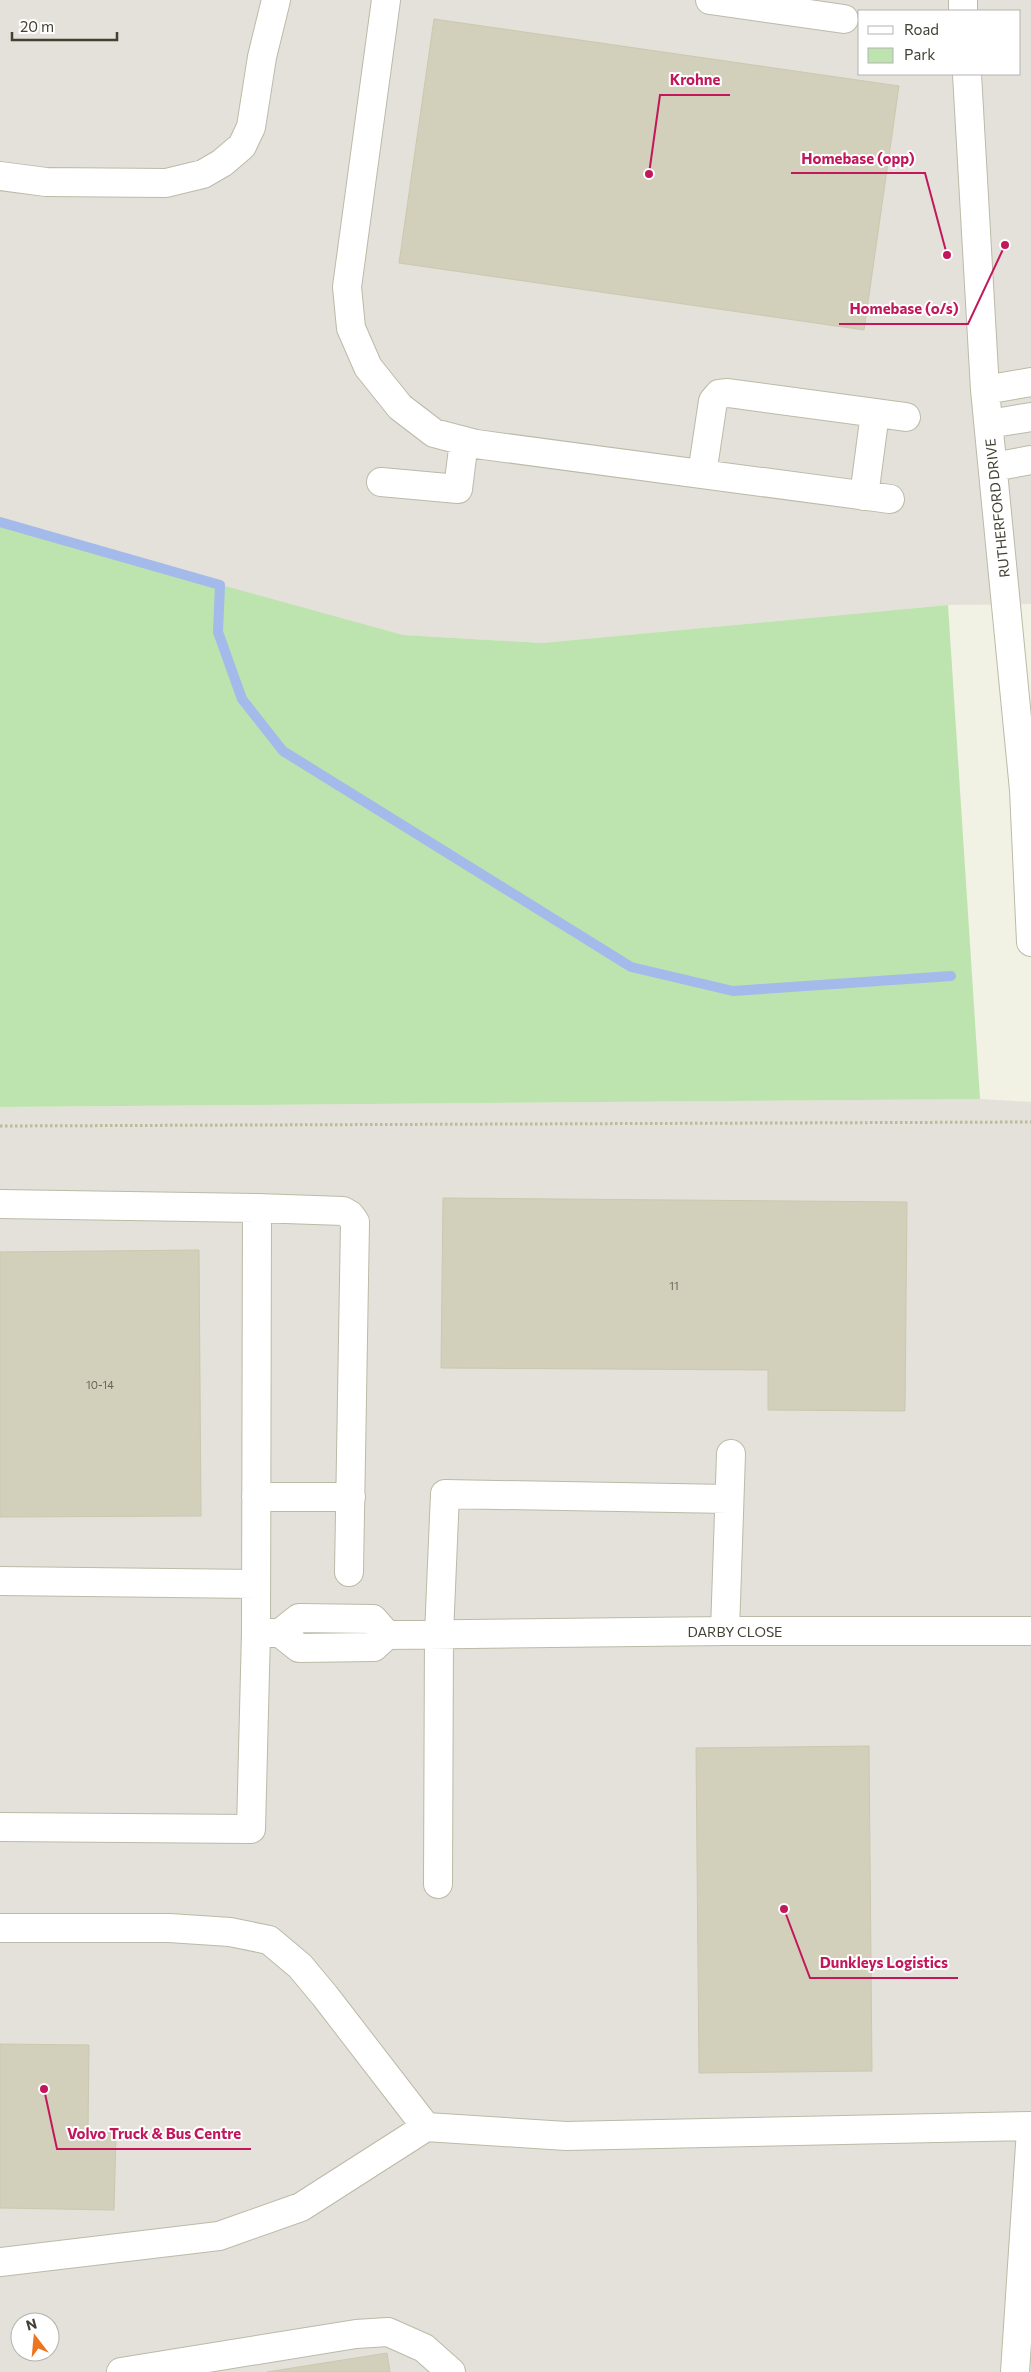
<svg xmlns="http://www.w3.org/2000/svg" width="1031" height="2372" viewBox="0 0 1031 2372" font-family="Commissioner,sans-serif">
	<rect width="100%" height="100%" fill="#f1f1e4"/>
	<!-- industrial -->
	<path fill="#e3e1d9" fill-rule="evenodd" d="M0 0H1031V604L948 605 542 643 402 635 0 525ZM860 11H1020V74H860Z
		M980 1099 1031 1102V2372H0V1107ZM20 2322H50V2352H20Z"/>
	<!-- green -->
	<path fill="#bde3af" d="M0 524 403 635 542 643 948 605 980 1099 0 1107Z"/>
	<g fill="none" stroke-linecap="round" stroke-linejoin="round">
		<!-- stream -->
		<path stroke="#a3baeb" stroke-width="10" d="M0 522 220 585 218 632 242 699 283 751 631 967 733 991 951 976"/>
	</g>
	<!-- building -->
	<path fill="#d2cfba" stroke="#ccc8ae" d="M434 19 899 86 864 330 399 263Z
		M443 1198 907 1202 905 1411 768 1410V1370L441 1368Z
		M199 1250 201 1516 0 1517V1252Z
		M869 1746 872 2071 699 2073 696 1748Z
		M0 2044 89 2045 88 2132 116 2133 114 2210 0 2208Z
		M387 2353 390 2372H267Z"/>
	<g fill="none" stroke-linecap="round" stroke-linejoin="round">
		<defs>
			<path id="minor" d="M386 0 347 287 351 328 368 367 400 407 434 433 476 444 890 499
				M710 0 844 19
				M963 0V11
				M967 74 985 390 1024 790 1031 942
				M0 176 46 182 166 183 203 174 222 163 242 146 251 127 262 57 276 0
				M985 390 1031 382
				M989 424 1031 417
				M993 467 1031 460
				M702 474 713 401 719 394 728 393 906 417
				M381 482 458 489 464 441
				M864 496 875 413
				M0 1204 257 1208 256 1633H280
				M257 1208 343 1211 350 1215 355 1222 349 1572
				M256 1497H351
				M0 1581 256 1584
				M725 1631 731 1454
				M387 1635 373 1619 299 1618 280 1633 299 1648 374 1647 387 1635 725 1631H1031
				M0 1827 251 1829 256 1633
				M438 1884 439 1634 445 1494 729 1499
				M0 1928H169L230 1932 269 1940 300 1966 325 1996 426 2127
				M0 2262 219 2236 301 2207 426 2127 566 2136 1031 2126
				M121 2372 356 2334 388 2332 424 2348 451 2372
				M1015 2372 1031 2130"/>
		</defs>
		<!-- minor casing -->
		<use href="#minor" stroke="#bcbaa7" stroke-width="30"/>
		<!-- path -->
		<path stroke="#bdba99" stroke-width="3" stroke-dasharray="2.5 2.5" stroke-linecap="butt" d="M0 1126 1031 1122"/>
		<!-- minor -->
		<use href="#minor" stroke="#fff" stroke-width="28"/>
	</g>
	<g text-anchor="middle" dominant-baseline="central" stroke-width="4" stroke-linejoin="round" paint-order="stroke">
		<!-- number labels -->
		<g font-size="11" fill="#676456">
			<text x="674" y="1285">11</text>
			<text x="100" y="1384">10-14</text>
		</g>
		<!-- street labels -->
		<g font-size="14" fill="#434134" stroke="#fff">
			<text transform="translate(997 508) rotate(-96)">RUTHERFORD DRIVE</text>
			<text x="735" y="1631">DARBY CLOSE</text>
		</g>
	</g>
	<!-- callouts -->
	<path fill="none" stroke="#c2185b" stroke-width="2" d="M649 174L660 95H730M947 255L925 173H791M1005 245L968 324H839M784 1909L810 1978H958M44 2089L57 2149H251"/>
	<g fill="#c2185b" stroke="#fff" stroke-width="2">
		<circle cx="649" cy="174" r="5"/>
		<circle cx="947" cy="255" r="5"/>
		<circle cx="1005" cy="245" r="5"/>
		<circle cx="784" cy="1909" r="5"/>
		<circle cx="44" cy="2089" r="5"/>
	</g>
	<g font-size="15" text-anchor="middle" font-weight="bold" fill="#c2185b" stroke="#fff" stroke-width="4" stroke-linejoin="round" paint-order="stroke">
		<text x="695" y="85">Krohne</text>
		<text x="858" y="164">Homebase (opp)</text>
		<text x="904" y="314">Homebase (o/s)</text>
		<text x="884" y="1968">Dunkleys Logistics</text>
		<text x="154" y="2139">Volvo Truck &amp; Bus Centre</text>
	</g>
	<!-- legend -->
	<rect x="858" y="10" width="162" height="65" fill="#ffffff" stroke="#b4b3ae"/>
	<rect x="868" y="26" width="25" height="8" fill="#ffffff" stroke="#b4b3ae"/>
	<text x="904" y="35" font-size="15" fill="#434134">Road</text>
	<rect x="868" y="48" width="25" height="15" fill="#bde3af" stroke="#b4b3ae"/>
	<text x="904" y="60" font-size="15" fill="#434134">Park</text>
	<!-- north arrow -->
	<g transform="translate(35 2337) rotate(344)"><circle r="24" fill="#ffffff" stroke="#b4b3ae"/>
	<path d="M0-4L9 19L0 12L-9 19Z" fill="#ed751f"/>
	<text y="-8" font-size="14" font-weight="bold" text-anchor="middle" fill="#434134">N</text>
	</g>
	<!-- scale -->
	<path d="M12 32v8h105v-8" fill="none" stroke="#434134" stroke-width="2.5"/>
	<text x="20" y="32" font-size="15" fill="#434134" stroke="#ffffff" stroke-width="4" paint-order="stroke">20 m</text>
</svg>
